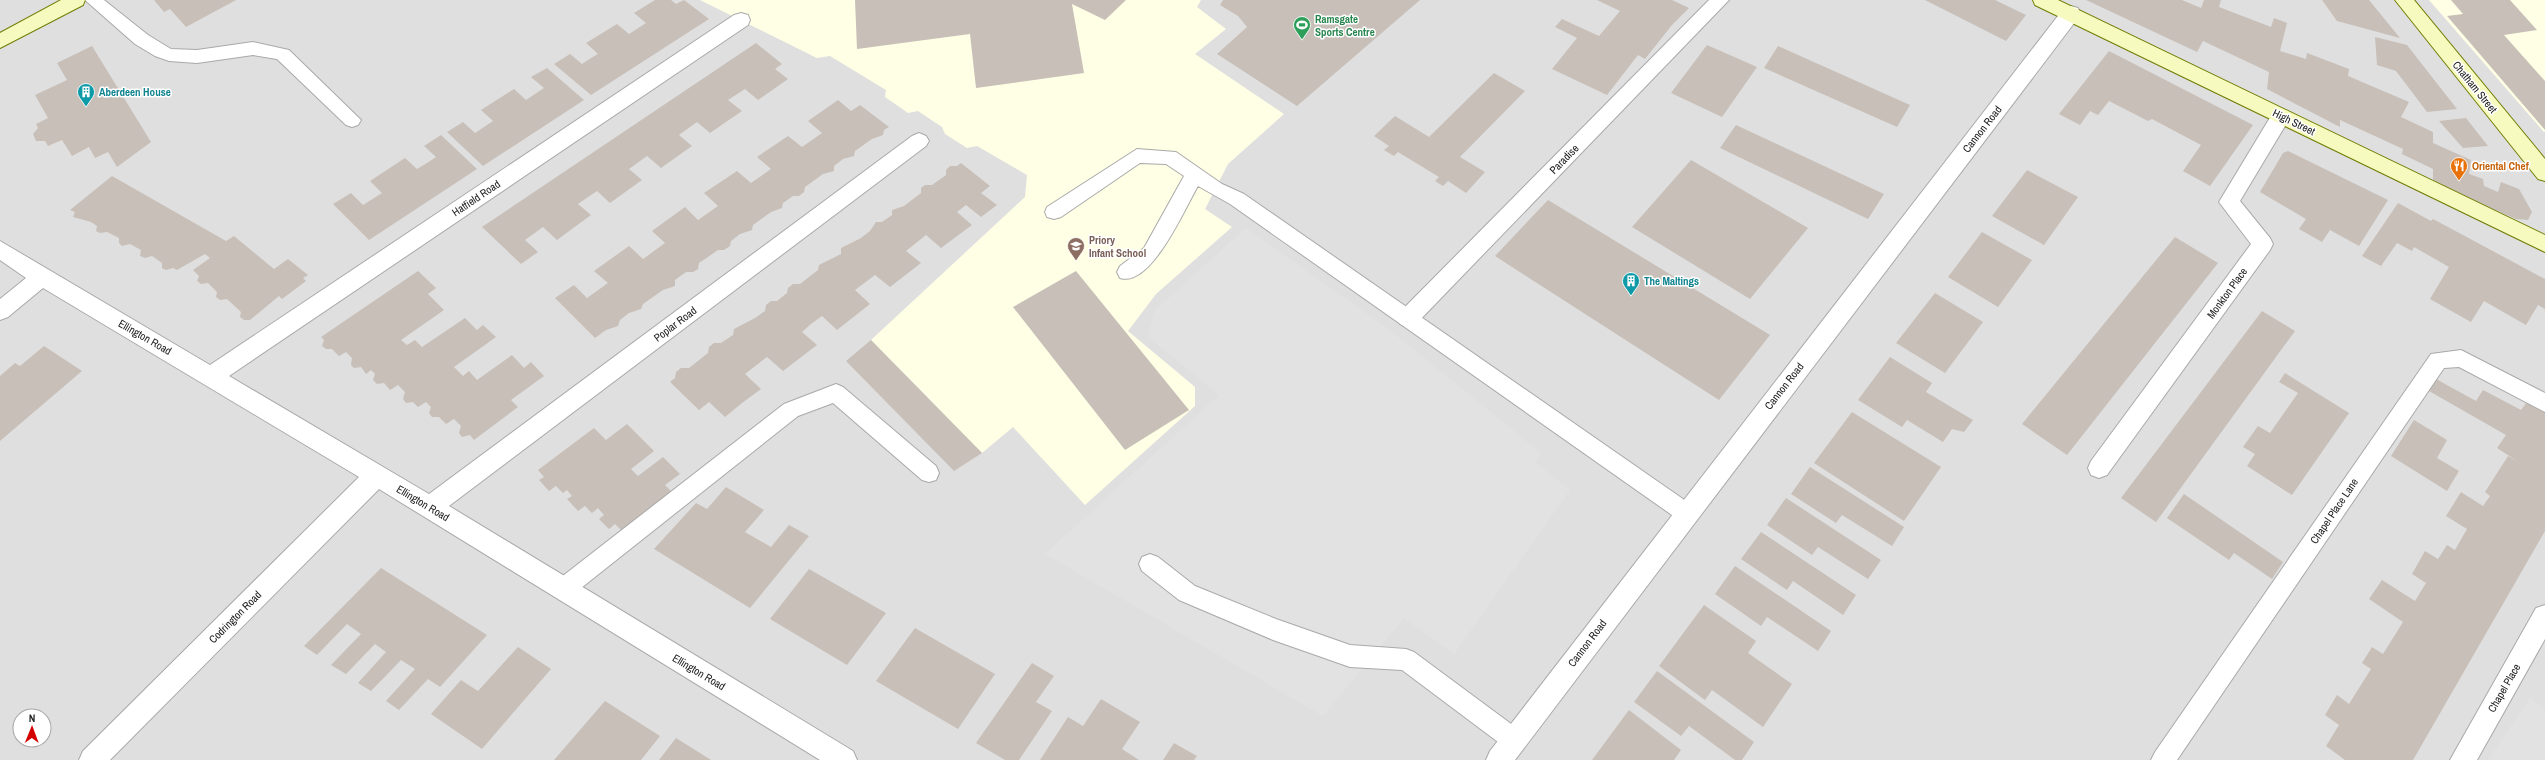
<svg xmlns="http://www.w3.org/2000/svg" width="2545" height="760" viewBox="0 0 2545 760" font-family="'Archivo Narrow',sans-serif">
	<rect width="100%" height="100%" fill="#f2efe9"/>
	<!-- residential -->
	<path fill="#e0dfdf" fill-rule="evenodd" d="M0 0H2545V760H0ZM20 716H44V740H20Z"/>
	<!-- education -->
	<path fill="#ffffe5" d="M700 0H1201L1197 7 1226 29 1195 54 1284 114 1228 164 1205 209 1232 227 1156 294 1128 331 1195 387V406L1085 505 1013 427 982 453 871 340 1025 197 1027 175 977 146 967 148 945 134 942 127 918 111 908 113 885 97 886 90 830 56 817 58Z
		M2429 0H2545V131L2544 132Z"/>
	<!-- parking -->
	<path fill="#e2e2e2" d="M1246 228 1390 330 1541 453 1535 462 1570 490 1454 654 1404 618 1323 716 1045 554 1219 395 1148 337 1155 310Z
		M2530 698 2545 709V760H2488Z"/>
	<!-- building -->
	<path fill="#c7bfb8" d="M154 0H236L186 27 170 9 164 12Z
		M655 0H671L676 4 684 0 709 19 591 95 554 64 570 54 582 64 591 58 598 54 586 43 617 24 629 34 646 23 634 13Z
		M855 0H1126L1105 20 1072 4 1084 73 976 88 970 34 857 49Z
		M1223 0H1420L1297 106 1217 54 1247 27 1238 16 1220 5Z
		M1597 0H1672L1689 8 1672 25 1645 59 1638 55 1607 95 1552 69 1577 38 1555 27 1562 19 1599 36 1620 11Z
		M1925 0H1995L2026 15 2006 41Z
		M2086 0H2182L2201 8 2204 0H2221L2219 7 2271 27 2274 18 2287 23 2280 51 2306 59 2307 53 2349 69 2348 76 2409 102 2401 117 2433 132V143L2471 160 2469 174 2483 179 2484 186 2498 192 2501 182 2519 189 2532 212 2528 220 2516 219 2461 195 2433 180V169L2402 154 2403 149 2340 120V127L2267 89 2269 72 2203 41 2197 52Z
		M2322 0H2369L2400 38 2337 21Z
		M2451 0H2510L2537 30 2504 35 2545 81V130L2447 16 2463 14Z
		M2375 37 2407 45 2457 109 2427 112 2396 71 2377 65Z
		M756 43 782 64 775 69 788 79 758 100 745 89 728 100 742 111 710 133 697 122 679 135 692 146 661 168 647 156 629 169 642 180 610 203 597 191 588 197 578 204 591 215 557 240 543 227 525 240 538 252 521 264 482 227Z
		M1707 45 1757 67 1722 117 1671 93Z
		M92 46 151 142 117 167 108 152 95 158 89 147 72 156 62 140 48 146 45 141H36L33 134 38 128 36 124 48 118 35 95 67 80 57 63Z
		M1778 46 1910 105 1897 127 1764 68Z
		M2109 51 2253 125 2210 186 2183 171 2201 145 2152 119 2148 121 2109 101 2098 115 2090 111 2080 125 2059 114Z
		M547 68 584 100 483 166 447 132 463 122 475 133 493 121 481 110 514 89 526 100 544 88 531 77Z
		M1494 73 1525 91 1460 157 1485 172 1466 193 1448 181 1443 186 1435 181 1439 177 1398 152 1394 156 1384 150 1389 146 1374 136 1395 116 1429 137Z
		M838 100 851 111 860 105 889 127 884 130 883 135 872 139 855 151 854 156 843 159 834 166V171L823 174 805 187 804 192 799 196H793L783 203 782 208 771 212 753 225 752 230 740 234 731 241 730 246 724 250H718L708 257 699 263 698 269 693 272H686L675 280V286L663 290 643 304 641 309 629 313 620 320 618 326 606 330 595 338 555 298 574 285 587 298 608 283 594 271 629 246 643 259 665 243 652 231 685 207 698 220 718 206 704 193 737 171 751 183 771 169 757 157 788 136 802 147 822 133 808 121Z
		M2466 118 2488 146 2463 148 2439 121Z
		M1736 125 1884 194 1868 219 1720 148Z
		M441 135 477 169 369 240 333 204 351 193 363 205 382 193 370 181 405 158 417 169 427 163 436 157 424 146Z
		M2288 151 2388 200 2359 246 2330 230 2322 242 2299 229 2306 219 2260 192 2283 153Z
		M1691 160 1808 228 1750 299 1632 227Z
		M961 163 990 186 981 193 997 205 981 217 966 205 957 212 972 225 941 248 926 235 906 251 921 263 890 287 875 275 855 290 870 304 837 330 822 316 811 324 802 332 817 345 783 371 767 357 745 374 761 389 742 403 725 417 709 402 699 410 670 382 675 378 676 372 681 368H689L708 353 709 347 714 343H721L733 335 734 329 755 318 765 311 766 305 771 301H777L787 293 788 288 793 284H800L818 270 819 265 841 254V248L861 238 870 231 876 222H882L892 215V210L904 206 921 193V188L925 185H932L946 175V170L950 166H957Z
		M2027 170 2078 197 2044 245 1992 216Z
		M112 176 226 241 234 236 274 269 288 259 308 275 303 278 306 281 282 299 279 296 250 320H244L240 317 241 312 227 299 220 300 216 297 217 292 208 283 201 284 197 281 199 276 193 270 210 258 205 254 177 270 173 268 166 270 162 268V263L152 256 145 258 140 256 141 250 130 244 122 246 119 243V238L107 232 100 233 96 231 97 226 91 222 73 217 75 212 70 210Z
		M1548 200 1770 335 1719 400 1495 256Z
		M2398 203 2431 221 2433 219 2545 279V309L2538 305 2526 325 2484 301 2471 322 2430 299 2449 267 2414 247 2412 251 2397 243 2381 266 2362 256Z
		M1982 232 2032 260 1998 307 1948 277Z
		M2175 237 2218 263 2067 455 2022 424Z
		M418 271 436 288 428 294 444 310 401 340 407 345 415 340 422 347 465 318 477 330 483 325 496 337 454 367 463 376 469 371 477 380 512 355 524 368 531 362 544 376 511 400 518 407 474 440 470 435 462 437 459 433 461 426 454 419 446 424 439 417H432L429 413 431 407 426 402 418 407 413 402 406 403 403 399 405 392 398 385 390 390 384 383 377 384 373 380 375 374 371 370 366 374 361 367 354 368 351 365 352 358 346 352 339 356 332 349H326L322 346 324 340 321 337Z
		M1076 271 1189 410 1125 450 1013 307Z
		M1935 293 1983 322 1945 373 1896 343Z
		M2262 311 2295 331 2156 522 2121 498Z
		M871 340 982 453 954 471 846 361Z
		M44 346 82 371 0 441V376L15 363 20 366Z
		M1890 357 1932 383 1926 392 1973 420 1964 432 1952 429 1943 442 1907 420 1902 427 1858 400Z
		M2285 373 2349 413 2292 495 2247 466 2255 454 2243 447 2258 426 2270 433 2298 393 2279 382Z
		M2436 379 2476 401 2483 390 2521 410 2527 402 2545 412V531L2413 760H2345L2326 746 2339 725 2325 715 2337 695 2349 704 2371 669 2362 663 2372 647 2383 654 2403 622 2369 599 2382 580 2415 601 2426 583 2412 574 2425 551 2438 559 2447 545 2455 550 2467 529 2446 516 2461 492 2483 506 2490 496 2485 492 2508 456 2517 461 2497 448 2506 435 2429 391Z
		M1852 412 1941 467 1904 521 1814 463Z
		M2414 420 2447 440 2437 458 2459 471 2447 491 2391 456Z
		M627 424 654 451 631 469 638 476 663 457 680 474 665 485 672 492 623 532 615 524 609 529 599 519 604 515 598 508 592 513 585 506 578 511 567 499 572 496 567 490 563 493 556 486 549 491 539 480 544 477 538 470 594 428 606 440Z
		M1810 467 1904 527 1892 546 1842 515 1836 523 1791 494Z
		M726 487 764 510 745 532 757 539 771 547 789 525 809 536 750 608 654 549 696 503 707 509Z
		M2184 494 2283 562 2272 579 2234 553 2229 560 2167 518Z
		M1786 498 1881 560 1868 579 1818 547 1812 555 1767 525Z
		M1761 532 1856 595 1843 615 1793 581 1787 590 1741 559Z
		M1735 566 1831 631 1818 651 1767 617 1761 626 1715 594Z
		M381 568 487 635 440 687 428 679 399 710 386 701 415 669 401 660 371 691 358 683 386 652 375 644 346 674 331 665 361 634 347 624 317 655 304 646Z
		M809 569 886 613 847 665 770 619Z
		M1704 605 1756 641 1748 653 1792 684 1763 727 1712 690 1705 700 1659 666Z
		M915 628 995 674 958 729 876 681Z
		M518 647 551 669 482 749 431 714 461 680 478 691Z
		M1032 663 1054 676 1036 702 1052 711 1019 760H1005L976 743Z
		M1657 671 1754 742 1742 760H1735L1689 726 1681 736 1634 702Z
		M1101 699 1140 722 1122 749 1139 760H1040L1068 717 1083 726Z
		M605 701 660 736 641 760H554Z
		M1629 710 1681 750 1674 760H1592Z
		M676 738 711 760H659Z
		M1174 743 1197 756 1194 760H1163Z"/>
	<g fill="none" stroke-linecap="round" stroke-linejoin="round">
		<defs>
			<path id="lane" d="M85 0H104L148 35 171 49 197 50 253 42 289 50 361 120 358 125 352 127 346 125 277 59 253 55 197 63 169 61 155 56 135 44Z
				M1137 149 1176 152 1222 184 1244 194 1693 506 1697 513 1693 520 1686 523 1679 520 1230 204 1198 186C1185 208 1151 288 1120 278L1117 272 1120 266 1144 248 1184 176 1166 164 1140 163 1061 217 1054 219 1047 217 1045 212 1047 207Z
				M2461 350 2545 393V412L2459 367 2444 368 2177 760H2151L2155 752 2431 354Z
				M836 384 843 387 936 466 939 473 936 480 929 482 922 480 833 403 798 416 571 596 563 599 555 596 552 589 555 582 784 404Z
				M1150 554 1158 557 1195 586 1276 619 1350 645 1406 649 1414 652 1522 732 1526 740 1522 748 1514 751 1506 748 1402 670 1350 667 1273 640 1179 600 1142 571 1139 564 1142 557Z"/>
			<path id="street" d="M1709 0H1729L1416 324 1408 327 1400 324 1397 318 1400 312Z
				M2071 6 2078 8 2080 13 2078 18 1515 760H1486L1490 751 2064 8Z
				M741 13 748 15 750 20 748 25 229 376 429 494 912 136 919 133 926 136 929 141 926 146 449 506 853 751 857 760H820L379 489 110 760H79L83 751 359 477 43 288 8 317 0 320V299L26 278 0 260V241L210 365 734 15Z
				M2281 109 2288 111 2291 116 2240 201 2270 238 2273 244 2270 250 2107 475 2099 478 2091 475 2088 468 2091 461 2251 244 2219 202 2274 111Z
				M2545 605V639L2477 760H2450L2536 608Z"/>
			<path id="secondary" d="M61 0H85L83 5 0 48V33Z
				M2033 0H2058L2545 235V252L2035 5Z
				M2395 0H2414L2545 159V181L2538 179Z"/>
		</defs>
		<!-- lane casing -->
		<use href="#lane" stroke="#a9a9a9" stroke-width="2"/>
		<!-- street casing -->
		<use href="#street" stroke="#a9a9a9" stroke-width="2"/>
		<!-- secondary casing -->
		<use href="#secondary" stroke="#707d05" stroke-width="2"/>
		<!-- lane -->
		<use href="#lane" fill="#fff" fill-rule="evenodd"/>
		<!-- street -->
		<use href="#street" fill="#fff" fill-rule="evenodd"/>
		<!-- secondary -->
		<use href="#secondary" fill="#f7fabf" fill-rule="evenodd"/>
	</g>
	<!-- icons -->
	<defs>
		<symbol id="stadium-pin" viewBox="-11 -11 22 30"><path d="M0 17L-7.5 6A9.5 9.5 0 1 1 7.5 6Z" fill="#2e9e5b" stroke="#fff"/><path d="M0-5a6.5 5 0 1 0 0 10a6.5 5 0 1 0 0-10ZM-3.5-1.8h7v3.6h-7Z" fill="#fff"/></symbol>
		<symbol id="building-pin" viewBox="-11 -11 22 30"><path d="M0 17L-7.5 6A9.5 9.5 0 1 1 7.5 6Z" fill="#0f9aa8" stroke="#fff"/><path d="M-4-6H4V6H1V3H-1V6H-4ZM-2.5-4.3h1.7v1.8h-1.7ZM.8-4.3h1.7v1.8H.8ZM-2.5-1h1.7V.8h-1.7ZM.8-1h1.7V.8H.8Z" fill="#fff"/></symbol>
		<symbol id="restaurant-pin" viewBox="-11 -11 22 30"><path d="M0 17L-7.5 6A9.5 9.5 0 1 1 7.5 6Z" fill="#e8710a" stroke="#fff"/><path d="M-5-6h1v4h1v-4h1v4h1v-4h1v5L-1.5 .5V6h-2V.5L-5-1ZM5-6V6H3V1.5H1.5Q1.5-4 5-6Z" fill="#fff"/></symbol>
		<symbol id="school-pin" viewBox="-11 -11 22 30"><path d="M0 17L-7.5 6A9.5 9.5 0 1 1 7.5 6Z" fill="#8d6e63" stroke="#fff"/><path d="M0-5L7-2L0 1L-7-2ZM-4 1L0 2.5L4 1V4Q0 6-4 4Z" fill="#fff"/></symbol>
	</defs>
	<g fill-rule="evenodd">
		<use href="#stadium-pin" x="1292" y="15" width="20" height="27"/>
		<use href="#building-pin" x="76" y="82" width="20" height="27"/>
		<use href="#restaurant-pin" x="2449" y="156" width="20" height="27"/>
		<use href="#school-pin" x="1066" y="236" width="20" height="27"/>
		<use href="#building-pin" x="1621" y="271" width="20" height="27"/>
	</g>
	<g text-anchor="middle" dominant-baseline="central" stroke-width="3" stroke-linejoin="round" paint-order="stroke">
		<!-- leisure labels -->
		<g font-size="11" font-weight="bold" fill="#27864d" stroke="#fff" text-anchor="start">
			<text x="1315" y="19">Ramsgate<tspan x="1315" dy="13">Sports Centre</tspan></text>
		</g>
		<!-- street labels -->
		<g font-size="11" fill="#222" stroke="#fff">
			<text transform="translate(2475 87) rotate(51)">Chatham Street</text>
			<text transform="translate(2294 122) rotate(26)">High Street</text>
			<text transform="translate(1982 129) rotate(-52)">Cannon Road</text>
			<text transform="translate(1564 159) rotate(-46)">Paradise</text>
			<text transform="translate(476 198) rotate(-34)">Hatfield Road</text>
			<text transform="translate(2227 293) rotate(-54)">Monkton Place</text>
			<text transform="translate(675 324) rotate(-37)">Poplar Road</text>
			<text transform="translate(145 337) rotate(30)">Ellington Road</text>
			<text transform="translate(1784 386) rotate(-52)">Cannon Road</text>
			<text transform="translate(423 503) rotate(31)">Ellington Road</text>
			<text transform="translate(2334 511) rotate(-56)">Chapel Place Lane</text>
			<text transform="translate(235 617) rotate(-45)">Codrington Road</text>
			<text transform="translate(1587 643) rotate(-53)">Cannon Road</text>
			<text transform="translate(699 672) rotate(31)">Ellington Road</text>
			<text transform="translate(2504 688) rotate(-60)">Chapel Place</text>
		</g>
		<!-- culture labels -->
		<g font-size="11" font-weight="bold" fill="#0d838f" stroke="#fff" text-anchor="start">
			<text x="99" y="92">Aberdeen House</text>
			<text x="1644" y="281">The Maltings</text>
		</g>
		<!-- food labels -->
		<g font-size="11" font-weight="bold" fill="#c56008" stroke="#fff" text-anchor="start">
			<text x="2472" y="166">Oriental Chef</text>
		</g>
		<!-- education labels -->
		<g font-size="11" font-weight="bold" fill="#785e54" stroke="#fff" text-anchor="start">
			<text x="1089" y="240">Priory<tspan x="1089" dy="13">Infant School</tspan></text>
		</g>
	</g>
	<!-- north arrow -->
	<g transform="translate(32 728) rotate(1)"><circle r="19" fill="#ffffff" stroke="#a7a7a7"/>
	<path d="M0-3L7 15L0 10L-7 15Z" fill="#d40000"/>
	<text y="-6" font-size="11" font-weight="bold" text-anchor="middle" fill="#222222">N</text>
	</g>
</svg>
